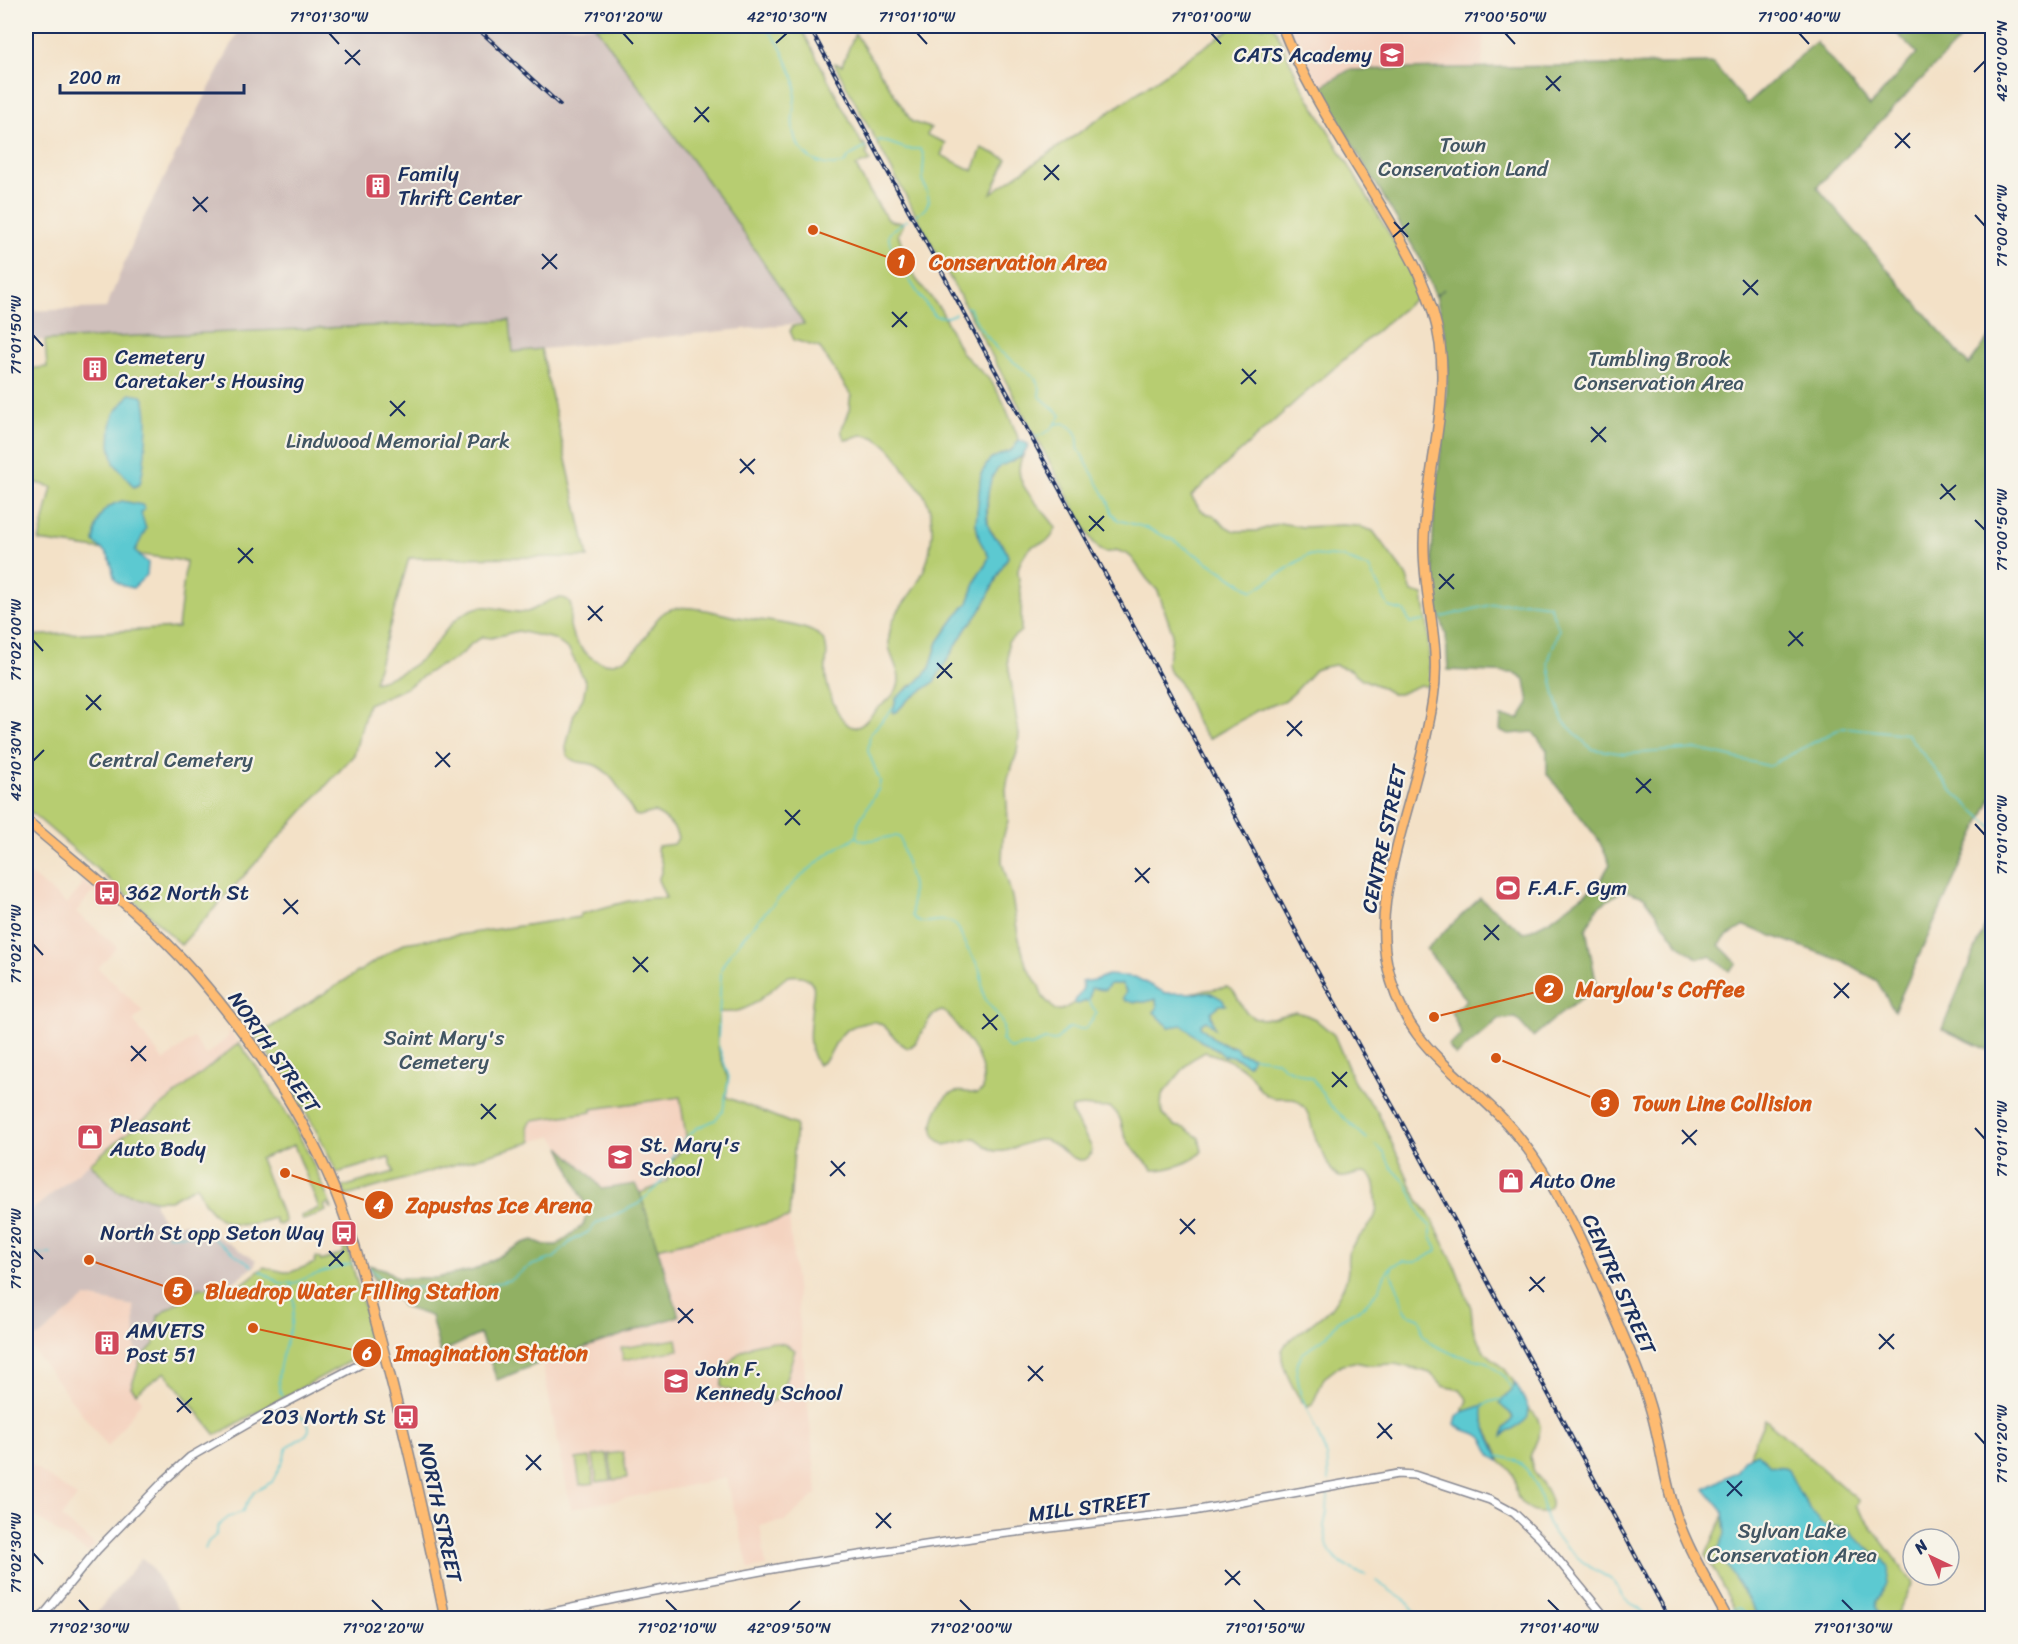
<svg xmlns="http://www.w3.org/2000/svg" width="2018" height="1644" viewBox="0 0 2018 1644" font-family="Sriracha,sans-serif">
	<rect width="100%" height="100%" fill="#f7f3e8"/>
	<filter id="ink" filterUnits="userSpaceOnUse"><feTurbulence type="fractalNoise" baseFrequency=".0167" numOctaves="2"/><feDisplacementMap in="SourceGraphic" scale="12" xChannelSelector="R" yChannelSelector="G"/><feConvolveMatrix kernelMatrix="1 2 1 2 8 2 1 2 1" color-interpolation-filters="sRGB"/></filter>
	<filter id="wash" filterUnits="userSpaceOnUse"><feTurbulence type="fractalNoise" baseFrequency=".008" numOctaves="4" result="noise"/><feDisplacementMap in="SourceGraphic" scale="24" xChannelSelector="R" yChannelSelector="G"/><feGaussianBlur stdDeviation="1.35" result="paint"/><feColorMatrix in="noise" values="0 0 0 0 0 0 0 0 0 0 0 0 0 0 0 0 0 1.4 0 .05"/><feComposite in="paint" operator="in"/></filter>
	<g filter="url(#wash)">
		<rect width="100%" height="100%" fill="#f3e1c7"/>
		<!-- built -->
		<path fill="#f4d3c0" d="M1289 26H1484L1482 68 1350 70 1319 88 1299 51Z
			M26 871 67 904 82 886 80 879 99 894 94 893 90 895 76 912 117 947 98 968 143 1011 133 1021 164 1061 193 1038 206 1055 227 1038 229 1034 228 1029 239 1043 26 1215Z
			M681 1096 687 1143 671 1162 670 1176 667 1181 654 1186 650 1190 644 1191 638 1196 613 1202 560 1147 553 1136 506 1149 532 1120 591 1112V1109Z
			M789 1218 817 1493 785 1521 760 1525 766 1566 749 1569 726 1478 571 1509 542 1362 678 1316 657 1248Z
			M86 1297 134 1306 135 1347 141 1358 131 1387 142 1400 108 1447 26 1341 40 1336Z
			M26 1461 77 1497 61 1517 95 1545 88 1553 33 1515 26 1516Z"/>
		<!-- industrial -->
		<path fill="#d0c0bc" d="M241 26H595L733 217 803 323 513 352 510 320 26 341V311L106 308 141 223Z
			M90 1163 117 1191 155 1200V1205L167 1228 184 1223 201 1227 256 1260 255 1266 224 1289 220 1287 199 1288 141 1358 135 1347 134 1306 86 1297 40 1336 26 1341V1215Z
			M142 1558 149 1564 180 1613 177 1618H92Z"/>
		<!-- green -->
		<path fill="#b7cd71" stroke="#697e68" stroke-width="1.5" d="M595 26H800L862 144 864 143 868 152 866 153 870 161 856 166C859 174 883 215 888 219 892 222 896 222 902 222L903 226 898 234 916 279 941 310 961 352 991 381 1003 401 1019 440 1012 450 995 457 981 474 976 523 979 539 989 557 984 568 979 573 968 603 957 615 938 642 930 668 917 682 907 688 896 712 907 701 934 682 967 627C987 609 993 579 1008 557 1005 543 994 538 988 526 988 508 983 478 1001 466 1007 462 1016 460 1023 456 1007 483 1044 507 1056 528 1047 550 1041 538 1029 549 1025 554 1019 563 1018 570 1018 577 1020 586 1021 593 1022 605 1021 618 1021 631L1008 642V662L1019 735 1017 753 1008 778 1006 790 1008 821 1003 838 1002 862 1012 897 1018 935 1026 965 1039 986 1043 997 1055 1010H1062L1074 1003 1078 1004 1089 1000 1091 988 1095 987 1100 990 1110 984H1122L1126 991 1124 998 1126 1001 1145 1002 1156 999 1157 1008 1154 1012 1169 1027 1182 1024 1202 1041 1215 1048 1224 1056 1229 1055 1249 1064 1252 1057 1240 1053 1235 1047 1217 1042 1201 1027V1024L1206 1020 1214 1027 1211 1012 1220 1005H1225C1217 991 1207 997 1194 992L1227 987 1234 992 1245 1011 1253 1017 1262 1019 1272 1018 1295 1012 1304 1014 1315 1019 1334 1035 1355 1084 1377 1111 1418 1200 1432 1219 1455 1266 1471 1308 1473 1328 1479 1343 1485 1352 1504 1368 1514 1382V1386L1502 1399 1513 1418 1505 1428 1504 1435C1514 1426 1527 1424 1529 1409 1550 1425 1536 1439 1530 1457 1531 1462 1532 1466 1534 1471 1538 1478 1565 1510 1542 1513 1530 1514 1517 1501 1516 1490 1515 1484 1516 1477 1512 1472 1510 1468 1505 1466 1502 1463 1498 1458 1497 1451 1495 1446 1490 1434 1481 1425 1482 1412L1476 1409 1463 1412 1468 1400 1460 1390 1443 1386 1430 1373 1420 1370 1395 1364 1369 1365 1355 1362 1342 1364 1324 1378 1312 1405 1308 1407C1298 1401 1279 1363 1282 1351 1284 1340 1321 1320 1332 1306 1339 1296 1347 1283 1348 1270 1348 1262 1346 1255 1351 1248 1362 1229 1381 1224 1376 1198 1376 1194 1376 1188 1375 1184 1368 1163 1351 1179 1340 1177 1332 1175 1327 1162 1324 1155 1322 1150 1318 1145 1316 1139 1310 1126 1312 1114 1300 1103 1291 1094 1281 1100 1270 1097 1259 1093 1256 1081 1249 1074 1238 1062 1219 1056 1205 1052L1191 1060 1162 1095 1161 1107 1164 1116 1175 1126 1184 1128 1199 1138 1202 1151C1194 1163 1167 1170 1153 1170 1145 1160 1134 1151 1127 1140 1118 1125 1127 1120 1109 1107 1095 1110 1085 1103 1072 1108V1114L1090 1144C1092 1148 1092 1153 1089 1157 1076 1169 1057 1141 1044 1140 1027 1138 1012 1154 995 1151 988 1149 982 1142 975 1138L945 1145C940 1141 933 1137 933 1130 931 1120 940 1102 948 1095 956 1089 967 1092 977 1094L983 1090C986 1054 966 1040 948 1014L942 1011C923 1015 925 1041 908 1048 895 1043 891 1029 879 1023 873 1020 867 1023 861 1024 830 1031 837 1057 818 1065 805 1047 810 1025 812 1004 812 998 815 991 813 985 808 975 798 975 788 976 765 993 752 1015 719 1012 718 1025 716 1038 719 1051 725 1074 731 1069 726 1097L796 1125 789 1218 657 1248 640 1193C649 1189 658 1187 667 1181L671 1162 687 1143 680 1097 592 1109V1112L533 1120 528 1126 532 1142 346 1196 343 1187 394 1172 389 1158 337 1173C315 1124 288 1079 255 1037L404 943 580 917V914C608 907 637 896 666 898L658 880C665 865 662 865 657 850L658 846 674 844 678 838C675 825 665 818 654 812L639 816 635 815C623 798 616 776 597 766 586 760 575 766 567 755L566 747 574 713 583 698 586 683 569 650 554 639 518 631 491 638 483 637 472 643 463 653 450 662 435 668 406 688 368 704 354 755 181 945 149 914 26 808V636L178 628 186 561 39 541 52 487 26 480V369L47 367 45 340 510 320 513 352 541 349 588 557 409 558 374 682C395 677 413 668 428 653 443 636 452 616 476 608 493 603 509 615 527 612 538 609 548 598 560 598 565 598 570 600 571 606 573 612 569 619 570 626 573 644 594 667 613 663 650 655 647 611 676 608 694 606 715 612 732 616 753 621 814 622 824 641 830 652 824 666 826 677 827 690 842 735 860 726 867 722 872 713 878 708 922 677 882 666 890 631 893 612 910 598 918 582 931 560 938 521 925 497 919 485 907 476 901 464 894 451 878 434 861 435 856 436 851 439 846 440 835 429 848 422 849 411 850 405 849 401 851 395L820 348 794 340 790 331 793 326 804 324 733 217Z
			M1235 26H1274L1300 83 1406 262 1420 294 1296 401 1191 496 1199 508 1205 513 1213 515 1225 526 1234 531H1258L1280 523 1303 527 1342 525 1358 526 1373 531 1406 575 1412 592 1423 595 1428 628 1430 687 1420 685 1399 694H1392L1379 686 1362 679 1351 670 1335 665 1324 667 1315 670 1294 693 1284 701 1256 711 1209 739 1198 725 1179 681 1169 671 1167 663 1171 645 1172 632 1158 591 1147 579 1132 558 1127 554 1116 550C1104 556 1098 549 1091 539L834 63 842 65 855 33 912 122 931 128 927 135 946 143 941 155 973 171 982 148 1007 159 991 193Z
			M239 1043C278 1094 310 1148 332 1209L328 1204 324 1205 326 1211 303 1220 301 1216 319 1208 294 1145 260 1159 285 1222 280 1225 277 1224 274 1218C246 1227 224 1231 205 1203 201 1197 200 1191 196 1186L170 1200H155L117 1191 90 1163Z
			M347 1247 372 1335 371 1345 363 1354 216 1435 165 1372 136 1393 131 1387 141 1358 154 1344 158 1316 195 1291 199 1288 220 1287 229 1294 264 1267 284 1272H291L315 1263 314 1260 316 1257 319 1258 321 1261 344 1253 343 1248Z
			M677 1339 679 1350 623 1360 621 1348Z
			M771 1342 784 1344 795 1350 780 1398 766 1404 721 1387C724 1360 744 1343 771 1342Z
			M1765 1419 1859 1501 1855 1505 1913 1583 1895 1618H1739L1706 1555Z
			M623 1452 627 1478 613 1480 609 1454Z
			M607 1454 611 1480 597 1482 593 1456Z
			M590 1457 594 1483 580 1485 576 1459Z"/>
		<!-- forest -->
		<path fill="#91b063" stroke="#567060" stroke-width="1.5" d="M1889 26H1973L1817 187 1969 365 1992 333V643L1988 666 1992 668V796L1894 1011 1877 981 1845 962 1744 926 1727 936 1719 945 1737 963 1729 971 1710 956 1697 958 1679 945 1644 897 1623 890 1598 907 1586 929 1597 987 1554 1019 1533 1037 1516 1018 1499 1019 1456 1056 1448 1046 1462 1035 1451 1012 1461 1006 1466 999 1426 949 1480 898 1524 933 1550 920 1598 884 1610 864 1598 839 1547 774V750L1533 732 1508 734 1500 730 1501 717 1519 719 1529 703 1525 680 1514 673 1448 670 1446 635 1438 611 1432 557 1434 512 1446 403 1448 368 1445 334 1436 296 1444 289 1435 295 1421 260 1319 88 1349 70 1713 63 1747 104 1816 42 1870 106 1917 53Z
			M1992 909V1052L1942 1029Z
			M560 1147 591 1176 602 1189 635 1184 640 1193 679 1316 542 1362 497 1380 480 1334 440 1353 431 1316 403 1307 397 1299 381 1297 369 1265 384 1269 398 1278H436L474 1270 523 1243 533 1240 545 1245H557L583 1225 588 1211Z"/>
		<!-- water -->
		<path fill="#5cc9d1" stroke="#3c7c98" stroke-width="1.5" d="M130 394 142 396C152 407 144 468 140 484L134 487 114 463 110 445 111 426 114 414Z
			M1019 440 1028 444C1025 461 1011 459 1000 467 987 476 985 510 988 525 990 538 1005 541 1008 557 993 579 987 609 967 627L934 682 907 701 896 712 893 713 896 698 917 682 930 668 938 642 957 615 968 603 979 573 984 568 989 557 979 539 976 523 981 474 990 459 1012 450Z
			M122 501 142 505 145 509 141 513 146 529 135 551 148 563 147 575 133 588C106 584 117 571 108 556 105 550 98 547 94 542 96 520 100 507 122 501Z
			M1108 975 1135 977 1165 993H1211L1222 999 1226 1005H1220L1211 1012V1017L1215 1028 1206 1021 1201 1024V1027C1211 1036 1220 1047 1235 1047L1240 1053 1253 1057 1248 1064H1246C1239 1059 1233 1054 1224 1056L1215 1048 1201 1041 1182 1025 1169 1027 1154 1012 1157 1008 1156 999 1145 1002 1126 1001 1123 998 1126 991 1122 984H1110L1105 990 1091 988 1089 1000 1078 1004 1074 1003 1083 988 1082 982 1095 980Z
			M1514 1382C1519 1387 1520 1393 1524 1399 1538 1424 1517 1422 1503 1436L1505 1428 1513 1418C1512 1411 1503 1410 1500 1403L1514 1386Z
			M1484 1405C1478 1426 1495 1441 1499 1461 1488 1457 1489 1445 1481 1437 1473 1429 1463 1434 1455 1424L1457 1416 1463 1412Z
			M1757 1453 1770 1465 1783 1467 1788 1470 1800 1494 1820 1523 1826 1526 1847 1528 1868 1549 1882 1557 1889 1567 1887 1583 1877 1601 1876 1608 1880 1618H1759L1728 1567 1715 1551 1719 1549 1725 1534 1723 1511 1705 1489 1737 1471 1744 1459Z"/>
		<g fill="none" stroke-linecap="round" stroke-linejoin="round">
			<!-- stream -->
			<path stroke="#5cc9d1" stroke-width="1.5" d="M762 26C777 37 781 47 788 64 790 69 794 75 795 81 797 92 794 103 793 114 789 146 811 170 843 164L850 156 866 147
				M877 141 881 140 907 149H920C927 157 922 166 923 177 923 185 928 192 929 201L925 209 917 215
				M907 220C902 224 891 228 889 235 886 249 925 304 935 316L947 317 955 314
				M966 307 969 308 980 328 998 350 1035 378 1040 388 1039 396 1061 415C1056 425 1047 434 1035 437
				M1056 424 1064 423C1075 429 1079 435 1078 448L1108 501 1112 513 1118 520 1144 527 1173 540 1253 591 1308 555 1342 557 1369 568 1389 607 1404 611 1410 623 1424 621
				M1442 617 1494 604 1526 602 1549 605 1559 629 1548 662 1555 695 1563 721 1591 749 1626 754 1696 749 1769 766 1843 727 1907 734 1950 789 1992 827
				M893 708 870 734 868 751 880 781 879 788 858 823 857 837 860 840 865 841 896 836 900 838 912 885V916C924 930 940 914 954 924 960 928 961 934 963 940 967 950 975 959 979 968 983 977 981 987 984 996 988 1007 1001 1014 1003 1027 1004 1032 1003 1037 1002 1041L1010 1049 1024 1045 1031 1046 1045 1040 1055 1041 1068 1028 1085 1029 1097 1013 1087 999
				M1253 1057 1276 1060 1285 1068 1312 1078 1329 1104 1367 1139
				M1376 1145 1384 1153 1391 1167 1407 1184 1423 1219 1431 1227V1237L1437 1249 1436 1252C1424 1256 1417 1266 1404 1261L1392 1266 1391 1274 1399 1291 1404 1308 1408 1314 1419 1318 1421 1321 1422 1333 1430 1343 1453 1354 1487 1362 1505 1377 1511 1388
				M167 1235 203 1234 209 1236 252 1266
				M26 1255 51 1254
				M369 1268 394 1289 435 1287 466 1299 472 1298 489 1285 510 1280 530 1266 554 1258 570 1242 588 1232 597 1223 638 1204 660 1184 668 1173 673 1155 683 1140 697 1128 715 1120 723 1111 729 1077 718 1044 721 971C722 956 789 886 804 874 819 860 838 846 856 837
				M260 1271 280 1283H292
				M282 1396C269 1372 295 1331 294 1304 294 1298 292 1292 291 1286 297 1279 341 1266 352 1264
				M1483 1407 1489 1402 1503 1399
				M1498 1456C1504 1458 1511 1458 1516 1461 1543 1476 1538 1514 1556 1536 1566 1547 1578 1559 1590 1567 1598 1572 1607 1576 1614 1582 1619 1587 1620 1596 1627 1601 1636 1607 1641 1606 1646 1618
				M1329 1481 1327 1456 1300 1393 1296 1366 1302 1354 1327 1336 1339 1320 1364 1306 1378 1291 1386 1273 1391 1267
				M1328 1494 1327 1512 1324 1526 1329 1552 1337 1560 1357 1572 1366 1575
				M205 1549 208 1542 216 1535 219 1525 229 1517 242 1512 254 1492 272 1482 282 1463 287 1447 306 1435 309 1430V1427L306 1420 291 1411
				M1376 1581 1407 1602 1421 1618
				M1728 1611 1738 1608 1750 1618
				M194 1618 201 1615
				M1714 1618 1722 1615"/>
		</g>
	</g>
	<g filter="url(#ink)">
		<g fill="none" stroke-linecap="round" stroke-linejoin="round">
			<defs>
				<path id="minor" d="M41 1618 97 1550 165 1480 190 1457 270 1411 384 1352
					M525 1618 638 1594 794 1565 991 1535 1193 1511 1398 1474 1414 1475 1490 1500 1514 1513 1541 1539 1606 1618"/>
				<path id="major" d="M1282 26C1306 88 1344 144 1378 201 1406 248 1432 288 1440 344 1449 410 1425 477 1424 543 1423 598 1442 644 1433 699 1426 745 1412 790 1400 835 1389 878 1378 919 1387 964 1403 1042 1448 1064 1499 1115 1519 1135 1536 1159 1551 1184 1575 1224 1594 1267 1612 1310 1626 1342 1640 1373 1650 1407 1661 1443 1664 1482 1677 1517 1689 1552 1710 1585 1727 1618
					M26 820C83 869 145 916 195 973 247 1033 294 1100 327 1172 352 1227 366 1286 382 1345 406 1436 426 1526 445 1618"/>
			</defs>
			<!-- minor casing -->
			<use href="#minor" stroke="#878892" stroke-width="10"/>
			<!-- major casing -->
			<use href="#major" stroke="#878892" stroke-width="12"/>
			<!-- minor -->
			<use href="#minor" stroke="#fff" stroke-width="7"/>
			<!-- major -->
			<use href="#major" stroke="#febb71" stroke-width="9"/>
			<defs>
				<path id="rail" d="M475 26 560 105
					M809 26 1202 753 1310 958 1400 1119 1669 1618"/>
			</defs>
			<!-- rail casing -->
			<use href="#rail" stroke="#1b2f5e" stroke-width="4"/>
			<!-- rail -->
			<use href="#rail" stroke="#f7f3e8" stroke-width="1.5" stroke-dasharray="4.5" stroke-linecap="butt"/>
		</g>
	</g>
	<!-- ticks -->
	<path fill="none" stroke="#1b2f5e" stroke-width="2" d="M329 33 339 44M623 33 633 44M917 33 927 44M1211 33 1221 44M1505 33 1515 44M1799 33 1809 44M776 43 787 33M345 50 360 65M345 64 360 50M1974 72 1985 61M1546 76 1560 91M1546 90 1561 76M695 107 709 122M694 122 709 107M1895 133 1910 148M1895 148 1910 133M1044 165 1059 180M1044 180 1059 165M193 197 207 212M193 211 208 197M1975 215 1985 226M1394 222 1408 237M1393 237 1409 223M542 254 557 269M542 269 557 254M1743 280 1758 295M1743 295 1758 280M892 312 907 327M892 327 907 312M33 335 43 346M1242 369 1256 384M1241 384 1256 370M390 401 405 416M390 416 405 401M1591 427 1606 442M1591 442 1606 427M740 459 754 474M740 473 755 459M1941 484 1955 500M1940 499 1956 485M1089 516 1104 531M1975 520 1985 530M1089 531 1104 516M238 548 253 563M238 563 253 548M1439 574 1454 589M1439 589 1454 574M588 606 602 621M588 620 603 606M1789 631 1803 646M33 640 43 651M1788 646 1803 632M937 663 952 678M937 678 952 663M86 695 101 710M86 710 101 695M1287 721 1302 736M1287 736 1302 721M436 752 450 767M33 761 44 750M435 767 450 753M1636 778 1651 793M1636 793 1651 779M785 810 800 825M1975 824 1985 835M785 825 800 810M1135 868 1149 883M1135 882 1150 868M284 899 298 914M283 914 298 900M1484 925 1499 940M1484 940 1499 925M33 944 43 955M633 957 648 972M633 972 648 957M1834 983 1849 998M1834 998 1849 983M983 1014 997 1030M982 1029 998 1015M131 1046 146 1061M131 1061 146 1046M1332 1072 1347 1087M1332 1087 1347 1072M481 1104 496 1119M481 1119 496 1104M1975 1128 1985 1139M1682 1130 1696 1145M1682 1144 1697 1130M831 1161 845 1176M830 1176 845 1162M1180 1219 1195 1234M1180 1234 1195 1219M33 1249 43 1259M329 1251 343 1266M329 1266 344 1251M1530 1277 1544 1292M1529 1291 1545 1277M678 1308 693 1323M678 1323 693 1309M1879 1334 1894 1349M1879 1349 1894 1334M1028 1366 1043 1381M1028 1381 1043 1366M177 1398 191 1413M177 1412 192 1398M1378 1423 1392 1439M1975 1433 1985 1444M1377 1438 1392 1424M526 1455 541 1470M526 1470 541 1455M1727 1481 1742 1496M1727 1496 1742 1481M876 1513 891 1528M876 1528 891 1513M33 1553 43 1564M1225 1570 1240 1585M1225 1585 1240 1571M79 1600 89 1611M372 1600 383 1611M666 1600 677 1611M960 1600 971 1611M1254 1600 1265 1611M1548 1600 1559 1611M1842 1600 1853 1611M789 1611 800 1601"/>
	<!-- icons -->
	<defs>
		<symbol id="school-square" viewBox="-11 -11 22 22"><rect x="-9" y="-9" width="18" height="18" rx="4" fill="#d1495b" stroke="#f7f3e8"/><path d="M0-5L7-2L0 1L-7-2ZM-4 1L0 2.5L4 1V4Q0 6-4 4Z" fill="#fff"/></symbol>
		<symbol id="building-square" viewBox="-11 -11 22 22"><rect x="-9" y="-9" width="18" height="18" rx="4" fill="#d1495b" stroke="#f7f3e8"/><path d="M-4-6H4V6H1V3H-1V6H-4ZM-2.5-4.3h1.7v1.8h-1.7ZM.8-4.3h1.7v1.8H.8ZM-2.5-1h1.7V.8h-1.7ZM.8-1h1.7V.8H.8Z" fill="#fff"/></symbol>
		<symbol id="stadium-square" viewBox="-11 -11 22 22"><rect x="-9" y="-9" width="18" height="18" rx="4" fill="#d1495b" stroke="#f7f3e8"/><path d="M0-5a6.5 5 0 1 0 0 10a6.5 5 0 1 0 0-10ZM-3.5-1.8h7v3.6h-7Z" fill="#fff"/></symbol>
		<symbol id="bus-square" viewBox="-11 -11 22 22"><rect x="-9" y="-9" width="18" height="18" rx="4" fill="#d1495b" stroke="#f7f3e8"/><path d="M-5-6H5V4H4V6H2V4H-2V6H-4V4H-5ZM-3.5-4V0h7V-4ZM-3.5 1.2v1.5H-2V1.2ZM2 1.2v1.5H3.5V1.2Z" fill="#fff"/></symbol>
		<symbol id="shop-square" viewBox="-11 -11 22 22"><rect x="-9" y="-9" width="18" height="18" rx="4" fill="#d1495b" stroke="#f7f3e8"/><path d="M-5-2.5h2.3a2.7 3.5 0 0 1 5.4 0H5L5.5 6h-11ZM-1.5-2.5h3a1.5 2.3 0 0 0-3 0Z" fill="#fff"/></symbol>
	</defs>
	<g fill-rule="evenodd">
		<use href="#school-square" x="1377" y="40" width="30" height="30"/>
		<use href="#building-square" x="363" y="171" width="30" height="30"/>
		<use href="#building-square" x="80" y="354" width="30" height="30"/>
		<use href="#stadium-square" x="1493" y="873" width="30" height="30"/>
		<use href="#bus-square" x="92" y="878" width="30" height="30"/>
		<use href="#shop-square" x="75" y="1122" width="30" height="30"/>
		<use href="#school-square" x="605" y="1142" width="30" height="30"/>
		<use href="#shop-square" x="1496" y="1166" width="30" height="30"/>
		<use href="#bus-square" x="329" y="1218" width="30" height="30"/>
		<use href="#building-square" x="92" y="1328" width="30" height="30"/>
		<use href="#school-square" x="661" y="1366" width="30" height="30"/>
		<use href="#bus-square" x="391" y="1402" width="30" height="30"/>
	</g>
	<g text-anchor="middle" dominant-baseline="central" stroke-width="4.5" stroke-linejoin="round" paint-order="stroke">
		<!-- poi labels -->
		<g font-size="21" fill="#1b2f5e" stroke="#f7f3e8" text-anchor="start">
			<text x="1372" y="55" text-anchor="end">CATS Academy</text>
			<text x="398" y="174">Family<tspan x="398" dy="24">Thrift Center</tspan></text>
			<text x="115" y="357">Cemetery<tspan x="115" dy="24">Caretaker's Housing</tspan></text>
			<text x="1528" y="888">F.A.F. Gym</text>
			<text x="126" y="893">362 North St</text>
			<text x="110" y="1125">Pleasant<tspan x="110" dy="24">Auto Body</tspan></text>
			<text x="640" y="1145">St. Mary's<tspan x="640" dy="24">School</tspan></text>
			<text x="1530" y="1181">Auto One</text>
			<text x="324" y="1233" text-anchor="end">North St opp Seton Way</text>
			<text x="126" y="1331">AMVETS<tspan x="126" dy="24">Post 51</tspan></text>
			<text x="696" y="1369">John F.<tspan x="696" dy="24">Kennedy School</tspan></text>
			<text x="386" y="1417" text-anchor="end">203 North St</text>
		</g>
		<!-- park labels -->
		<g font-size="21" fill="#425663" stroke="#f7f3e8">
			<text x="1463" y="145">Town<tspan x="1463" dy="24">Conservation Land</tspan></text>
			<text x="1659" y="359">Tumbling Brook<tspan x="1659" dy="24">Conservation Area</tspan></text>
			<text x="398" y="441">Lindwood Memorial Park</text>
			<text x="171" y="760">Central Cemetery</text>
			<text x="444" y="1038">Saint Mary's<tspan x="444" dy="24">Cemetery</tspan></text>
			<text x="1792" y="1531">Sylvan Lake<tspan x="1792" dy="24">Conservation Area</tspan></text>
		</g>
		<!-- street labels -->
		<g font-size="21" fill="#1b2f5e" stroke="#f7f3e8">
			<text transform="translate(1384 839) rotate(-78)">CENTRE STREET</text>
			<text transform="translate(274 1052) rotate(55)">NORTH STREET</text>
			<text transform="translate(1619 1284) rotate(66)">CENTRE STREET</text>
			<text transform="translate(1089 1507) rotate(-7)">MILL STREET</text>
			<text transform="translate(440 1512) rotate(78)">NORTH STREET</text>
		</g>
	</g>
	<!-- callouts -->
	<path fill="none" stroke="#d45514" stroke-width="2" d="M813 230L901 262M1434 1017L1549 989M1496 1058L1605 1103M285 1173L379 1205M89 1260L178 1291M253 1328L367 1353"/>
	<g fill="#d45514" stroke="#f7f3e8" stroke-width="2">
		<circle cx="813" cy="230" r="6"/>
		<circle cx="1434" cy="1017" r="6"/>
		<circle cx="1496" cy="1058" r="6"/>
		<circle cx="285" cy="1173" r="6"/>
		<circle cx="89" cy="1260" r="6"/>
		<circle cx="253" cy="1328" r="6"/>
		<circle cx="901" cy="262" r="15"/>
		<circle cx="1549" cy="989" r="15"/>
		<circle cx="1605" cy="1103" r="15"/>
		<circle cx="379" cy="1205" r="15"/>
		<circle cx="178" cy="1291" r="15"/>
		<circle cx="367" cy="1353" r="15"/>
	</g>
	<g font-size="18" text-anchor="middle" font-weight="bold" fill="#fff">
		<text x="901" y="268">1</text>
		<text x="1549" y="996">2</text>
		<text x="1605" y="1110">3</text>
		<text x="379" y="1212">4</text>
		<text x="178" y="1297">5</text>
		<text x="367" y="1360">6</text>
	</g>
	<g font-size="22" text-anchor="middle" font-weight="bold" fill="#d45514" stroke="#f7f3e8" stroke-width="4.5" stroke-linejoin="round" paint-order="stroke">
		<text x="1018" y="270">Conservation Area</text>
		<text x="1660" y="997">Marylou's Coffee</text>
		<text x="1722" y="1111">Town Line Collision</text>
		<text x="499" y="1213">Zapustas Ice Arena</text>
		<text x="352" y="1299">Bluedrop Water Filling Station</text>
		<text x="491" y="1361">Imagination Station</text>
	</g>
	<!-- margin -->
	<rect width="2018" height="1644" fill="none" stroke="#f7f3e8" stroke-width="66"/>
	<!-- north arrow -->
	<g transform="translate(1931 1557) rotate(316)"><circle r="28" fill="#f7f3e8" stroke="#9fa5b1" stroke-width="1.5"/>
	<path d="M0-4.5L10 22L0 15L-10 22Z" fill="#d1495b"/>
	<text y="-9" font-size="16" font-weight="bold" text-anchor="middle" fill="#1b2f5e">N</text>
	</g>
	<!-- scale -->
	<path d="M60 84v9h184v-9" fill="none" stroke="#1b2f5e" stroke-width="3"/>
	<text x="69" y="84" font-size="18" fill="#1b2f5e" stroke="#f7f3e8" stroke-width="4.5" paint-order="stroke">200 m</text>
	<rect x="33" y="33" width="1952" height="1578" fill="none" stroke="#1b2f5e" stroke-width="2"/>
	<g font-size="15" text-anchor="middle" fill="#1b2f5e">
		<text x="329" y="22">71°01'30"W</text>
		<text x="623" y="22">71°01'20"W</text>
		<text x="787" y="22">42°10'30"N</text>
		<text x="917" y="22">71°01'10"W</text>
		<text x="1211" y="22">71°01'00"W</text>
		<text x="1505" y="22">71°00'50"W</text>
		<text x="1799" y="22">71°00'40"W</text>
		<text transform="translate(2002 61) rotate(-90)" y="5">42°10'00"N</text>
		<text transform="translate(2002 226) rotate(-90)" y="5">71°00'40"W</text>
		<text transform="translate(16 335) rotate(-90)" y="5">71°01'50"W</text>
		<text transform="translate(2002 530) rotate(-90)" y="5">71°00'50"W</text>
		<text transform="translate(16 640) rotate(-90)" y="5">71°02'00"W</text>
		<text transform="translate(16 761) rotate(-90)" y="5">42°10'30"N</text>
		<text transform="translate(2002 835) rotate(-90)" y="5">71°01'00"W</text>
		<text transform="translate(16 944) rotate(-90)" y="5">71°02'10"W</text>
		<text transform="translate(2002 1139) rotate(-90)" y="5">71°01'10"W</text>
		<text transform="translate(16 1249) rotate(-90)" y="5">71°02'20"W</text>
		<text transform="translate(2002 1444) rotate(-90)" y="5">71°01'20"W</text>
		<text transform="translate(16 1553) rotate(-90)" y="5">71°02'30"W</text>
		<text x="89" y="1633">71°02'30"W</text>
		<text x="383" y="1633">71°02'20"W</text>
		<text x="677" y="1633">71°02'10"W</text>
		<text x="789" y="1633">42°09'50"N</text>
		<text x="971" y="1633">71°02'00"W</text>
		<text x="1265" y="1633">71°01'50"W</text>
		<text x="1559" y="1633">71°01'40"W</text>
		<text x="1853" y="1633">71°01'30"W</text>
	</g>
</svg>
